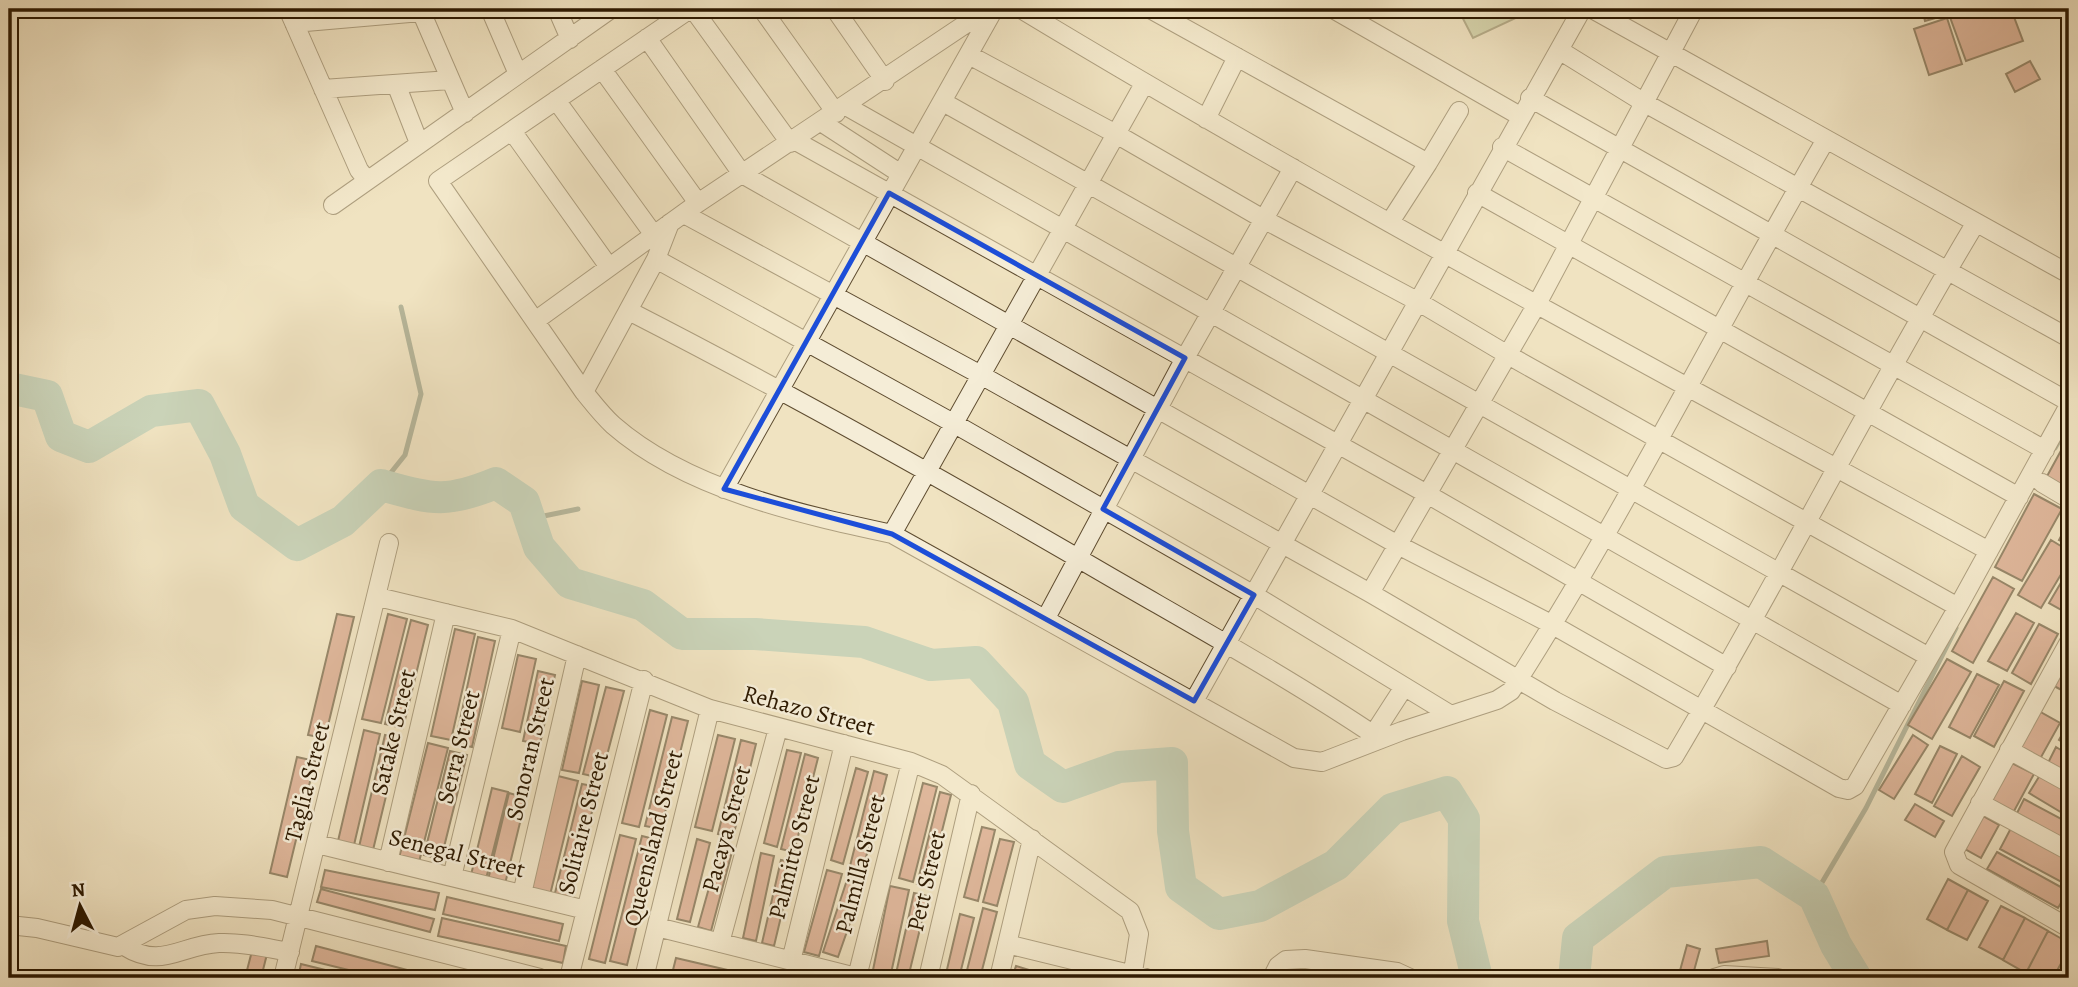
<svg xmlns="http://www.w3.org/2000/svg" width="2078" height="987" viewBox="0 0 2078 987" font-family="Alegreya,serif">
	<rect width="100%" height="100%" fill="#f0e3c1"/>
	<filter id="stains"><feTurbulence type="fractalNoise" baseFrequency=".00286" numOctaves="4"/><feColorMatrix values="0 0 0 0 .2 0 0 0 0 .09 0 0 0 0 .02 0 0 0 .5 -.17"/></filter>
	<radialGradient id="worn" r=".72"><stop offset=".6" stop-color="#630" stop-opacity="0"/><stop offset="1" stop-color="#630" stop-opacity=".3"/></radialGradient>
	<!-- green -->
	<path fill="#b8c494" stroke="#726e4a" stroke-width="2" d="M1458 9H1535L1473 38Z"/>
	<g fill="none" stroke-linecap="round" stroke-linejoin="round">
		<!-- stream -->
		<path stroke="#6f7c68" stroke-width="5" d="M2055 448 2069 424
			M381 485 405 455 421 394 401 307
			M529 519 578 509
			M1814 896 1866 808 1956 628"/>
		<!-- river -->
		<path stroke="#9bbeae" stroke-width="32" d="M9 388 47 396 61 436 89 447 151 411 199 405 225 454 244 506 297 545 343 521 381 485C432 499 445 504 496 483L524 502 539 547 570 583 643 605 682 634H755L864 642 931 665 976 662 1013 702 1030 764 1063 787 1119 767 1172 763 1173 831 1181 887 1219 914 1260 906 1336 865 1392 809 1447 792 1464 819 1463 921 1477 978
			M1574 978 1578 938 1665 872 1761 862 1814 896 1836 945 1856 978"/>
	</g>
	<!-- building -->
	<path fill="#ca816d" stroke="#2d1900" stroke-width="2" d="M1922 9H1937L1939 17 1925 21Z
		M1947 9H2011L2023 41 1966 61Z
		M1947 18 1962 64 1929 75 1914 29Z
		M2030 61 2040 79 2015 92 2006 74Z
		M2069 436V490L2046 478Z
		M2034 494 2062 509 2022 581 1995 567Z
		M2069 521V545L2059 540Z
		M2051 540 2069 551V561L2041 608 2018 595Z
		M2069 569V609L2067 613 2049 603Z
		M1993 577 2014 589 1973 663 1952 651Z
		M2016 613 2034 623 2007 671 1988 661Z
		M337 614 354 617 325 738 308 735Z
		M388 614 407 619 381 723 362 719Z
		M411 620 428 625 403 728 385 724Z
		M2039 624 2058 634 2031 684 2012 673Z
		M455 629 475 634 451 740 431 736Z
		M478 637 495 641 472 747 455 743Z
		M518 655 536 659 520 732 502 728Z
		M1947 659 1971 672 1932 739 1908 725Z
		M2067 661 2069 662V694L2054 686Z
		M538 671 555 675 540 744 523 741Z
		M1977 674 1999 685 1970 738 1949 727Z
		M582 681 599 685 579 773 562 770Z
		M2004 681 2024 691 1994 747 1974 736Z
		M606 687 624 691 601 778 583 774Z
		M650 710 667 715 639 827 622 823Z
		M2037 710 2060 723 2040 759 2017 747Z
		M672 717 688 721 661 829 645 826Z
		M2069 722V746L2059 740Z
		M364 730 380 734 354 845 338 841Z
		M385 735 400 738 373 850 359 847Z
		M718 735 735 739 712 831 695 827Z
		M1913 735 1928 745 1894 799 1879 790Z
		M741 740 756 744 733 837 718 834Z
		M428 743 448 748 419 862 399 858Z
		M1940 746 1957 754 1932 803 1915 794Z
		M2056 747 2069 755V777L2047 765Z
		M787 750 801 753 777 847 764 843Z
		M450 751 467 755 441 859 424 855Z
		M805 754 818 758 794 852 781 849Z
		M1962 756 1980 767 1952 816 1934 806Z
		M297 757 315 761 287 877 270 873Z
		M2010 762 2034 774 2013 813 1990 801Z
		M856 768 868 772 843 864 831 860Z
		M874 771 887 775 863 869 850 866Z
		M2040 775 2069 792V817L2029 793Z
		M558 776 578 781 550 895 530 890Z
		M923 783 937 787 913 882 899 878Z
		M582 784 598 787 570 901 554 897Z
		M492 788 508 792 486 879 471 875Z
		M940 792 951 795 928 887 917 884Z
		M509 793 526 798 505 884 488 880Z
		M2024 799 2069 823V846L2015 817Z
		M1915 804 1944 821 1935 837 1905 820Z
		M1983 816 1999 825 1981 858 1965 849Z
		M982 827 995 830 978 901 964 897Z
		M2011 828 2069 860 2067 885 2000 849Z
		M620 835 636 839 605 963 589 959Z
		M642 836 658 840 627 965 610 961Z
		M697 839 710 843 690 922 677 919Z
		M1000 839 1014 842 997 906 983 902Z
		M721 845 733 848 711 931 698 927Z
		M1997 852 2068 891 2058 908 1987 869Z
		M761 853 774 856 756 941 743 938Z
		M781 860 794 862 774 946 762 943Z
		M325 870 439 893 435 910 321 887Z
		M827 870 842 874 819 956 804 952Z
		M849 874 865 880 838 957 823 952Z
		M1948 879 1968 890 1947 930 1927 919Z
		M890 886 909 890 890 978 872 975Z
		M321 889 434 919 430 932 317 902Z
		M1968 890 1988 901 1967 940 1947 930Z
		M914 893 928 896 908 978H895Z
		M447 897 563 924 559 941 443 914Z
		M2001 906 2025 918 2003 960 1979 947Z
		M983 908 997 912 980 978H965Z
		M960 914 974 918 959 978H945Z
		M442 918 566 946 563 963 438 936Z
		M2025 918 2048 931 2026 973 2003 960Z
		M2048 931 2069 943V949L2053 978H2036L2026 973Z
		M1767 941 1769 956 1719 963 1716 949Z
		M1687 945 1700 949 1692 978H1678Z
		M316 946 411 971 410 978H381L312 961Z
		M2069 949V978H2053Z
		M252 951 267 954 261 978H245Z
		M676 958 762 978H690L672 974Z
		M301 964 358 978H298Z
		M1016 966 1055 978H1012Z"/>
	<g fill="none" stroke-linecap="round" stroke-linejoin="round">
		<defs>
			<path id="minor" d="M288 9 359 170 366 179
				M420 9 465 113
				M490 9 518 74
				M557 9 570 39
				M690 9 438 181 584 392C593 403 602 415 613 425 686 489 799 514 892 534L1294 758 1322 762 1402 731 1497 700 1511 691C1625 513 1719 323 1825 141
				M693 9 790 143
				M762 9 836 113
				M835 9 885 81
				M1021 9C1337 200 1664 374 1989 551
				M1150 9 1428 163 1390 222
				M1333 9 1520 116
				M1592 9 2069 274
				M294 23 421 12
				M647 38 742 174 1398 545 1551 624 1839 788 1848 790 1855 786 1958 607 2069 405
				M1559 50 1643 102 2069 338
				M969 55 1116 134 1265 220 1417 301 1508 355 1958 607
				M602 69 698 203
				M396 84 419 143
				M323 89 450 80
				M1530 98 2069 402
				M556 100 654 235
				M943 102 1929 657
				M846 106 1902 705
				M1206 119 1237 57
				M821 122 901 174
				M512 131 609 267
				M794 140 1427 494 1727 667
				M1502 147 2045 450
				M1428 163 1459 111
				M1477 193 2019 497
				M333 205 611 9
				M684 214 979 374 1370 593 1555 701 1666 759 1674 757C1778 582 1870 399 1975 224
				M656 259 953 423 1254 595 1451 715
				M629 311C793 395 953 485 1112 578 1202 630 1294 681 1380 739
				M535 321 698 203 988 9
				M584 392 656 259 670 223
				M2042 483 2069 499
				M724 489 994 9
				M892 534 1144 84
				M1370 593 1537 304 1694 9
				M378 597 512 629 710 709 911 762 942 775 1130 911 1139 934 1132 978
				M1046 618 1185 358 1293 168
				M2069 642 1954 852 1959 865 2069 928
				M1194 701 1582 9
				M1373 735 1404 687
				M2009 750 2069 783
				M1980 803 2069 851
				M317 844 586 910
				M388 862 446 613
				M452 877 512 629
				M522 894 577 655
				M9 925 37 928 118 947 186 910 215 906 272 910 540 978
				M657 927 860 978
				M720 943 778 728
				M1007 944 1146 978
				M124 946C162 970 180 945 219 943 243 942 266 948 290 952
				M791 961 844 744
				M857 977 911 762
				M283 978 389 543
				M569 978 644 680
				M644 978 710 709
				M928 978 971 794
				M999 978 1032 839
				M1272 978 1278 966 1286 960 1305 959 1397 972 1410 978
				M1714 978 1724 975 1778 978"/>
		</defs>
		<!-- minor casing -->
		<use href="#minor" stroke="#5e4c30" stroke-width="20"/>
		<!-- minor -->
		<use href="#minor" stroke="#f5edd7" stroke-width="18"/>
	</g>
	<!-- marked area -->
	<path d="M0 0H2078V987H0ZM889 193 1185 358 1103 509 1254 595 1194 701 892 534 724 489Z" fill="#f0e3c1" fill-opacity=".55" fill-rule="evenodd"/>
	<path fill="none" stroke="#1d4ed8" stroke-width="5" stroke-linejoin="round" d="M889 193 1185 358 1103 509 1254 595 1194 701 892 534 724 489Z"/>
	<g text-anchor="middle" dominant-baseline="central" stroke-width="5" stroke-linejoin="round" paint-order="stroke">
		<!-- street labels -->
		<g font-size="24" fill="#2d1900" stroke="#f5edd7">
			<text transform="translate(809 710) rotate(15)">Rehazo Street</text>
			<text transform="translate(393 732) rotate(-77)">Satake Street</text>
			<text transform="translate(458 747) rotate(-76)">Serra Street</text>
			<text transform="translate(530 749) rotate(-77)">Sonoran Street</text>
			<text transform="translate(307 782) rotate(-76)">Taglia Street</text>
			<text transform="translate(583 823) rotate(-76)">Solitaire Street</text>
			<text transform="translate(726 829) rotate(-75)">Pacaya Street</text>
			<text transform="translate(653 838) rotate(-76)">Queensland Street</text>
			<text transform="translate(794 847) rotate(-76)">Palmitto Street</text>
			<text transform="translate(457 853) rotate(14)">Senegal Street</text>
			<text transform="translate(860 864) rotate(-76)">Palmilla Street</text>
			<text transform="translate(926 881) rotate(-77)">Pett Street</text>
		</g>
	</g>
	<!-- margin -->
	<rect width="2078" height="987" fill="none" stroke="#f0e3c1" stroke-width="35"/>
	<rect x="10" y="10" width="2057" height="966" fill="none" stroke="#2d1900" stroke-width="3.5"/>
	<rect x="18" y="18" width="2043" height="952" fill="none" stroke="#2d1900" stroke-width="2"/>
	<!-- north arrow -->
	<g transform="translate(80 906) rotate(354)" stroke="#f5edd7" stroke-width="5" paint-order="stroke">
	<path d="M0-5L12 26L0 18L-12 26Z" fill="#2d1900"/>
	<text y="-10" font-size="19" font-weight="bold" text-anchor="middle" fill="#2d1900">N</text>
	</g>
	<rect width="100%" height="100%" filter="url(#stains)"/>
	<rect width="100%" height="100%" fill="url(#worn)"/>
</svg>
